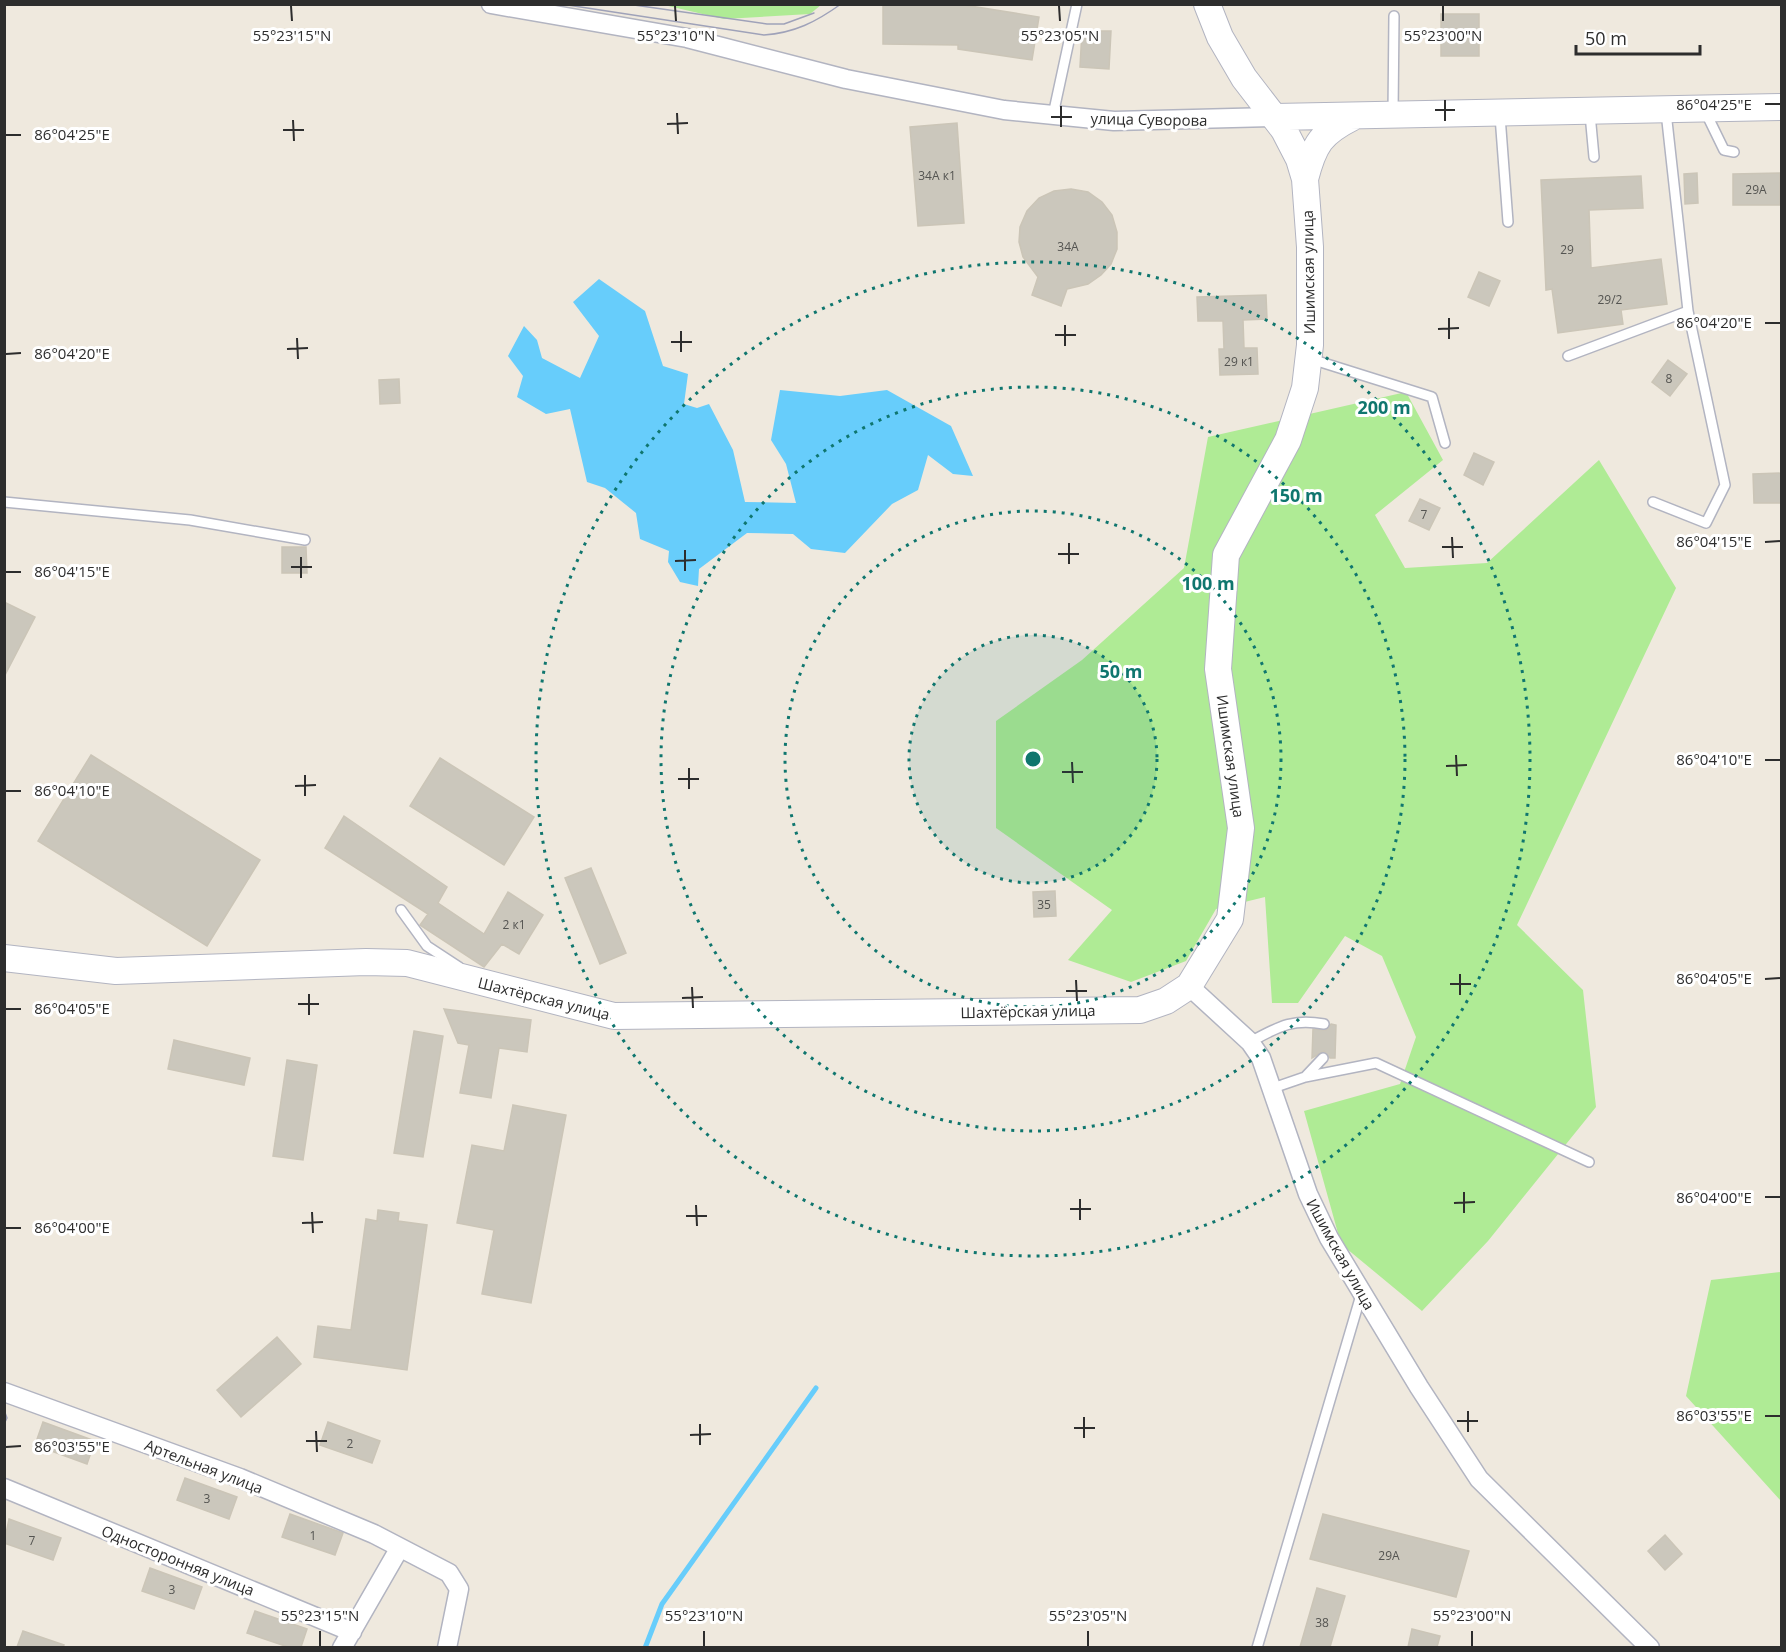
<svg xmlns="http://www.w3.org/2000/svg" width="1786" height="1652" viewBox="0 0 1786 1652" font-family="'Open Sans',sans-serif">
	<rect width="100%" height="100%" fill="#efe9de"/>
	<!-- green -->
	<path fill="#afeb95" d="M664 5H821L810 14 724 19Z
		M1406 392 1443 460 1375 515 1405 568 1487 563 1599 460 1676 588 1517 925 1583 990 1596 1107 1488 1241 1422 1311 1341 1244 1304 1111 1400 1084 1416 1037 1382 956 1345 936 1298 1003H1272L1265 897 1216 909 1186 961 1131 982 1068 960 1112 910 996 828V721L1082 660 1184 568 1208 437Z
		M1781 1272H1782L1781 1501 1686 1396 1711 1280Z"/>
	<!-- water -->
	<path fill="#67cdfb" d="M599 279 645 311 663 366 688 374 684 404 697 408 709 404 733 450 745 502 796 503 786 464 771 440 780 390 840 396 887 390 951 426 973 476 953 474 928 455 918 490 892 504 845 553 811 549 793 534 747 533 699 569 698 586 680 582 668 562 669 551 640 539 636 513 605 488 587 482 570 409 546 414 517 397 523 376 508 356 524 326 537 340 542 358 580 378 599 336 573 302Z"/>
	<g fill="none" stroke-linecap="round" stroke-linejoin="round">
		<!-- stream -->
		<path stroke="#67cdfb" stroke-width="5" d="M645 1648 662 1604 816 1388"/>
	</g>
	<!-- building -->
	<path fill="#cbc7bc" stroke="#cbc5b7" stroke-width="1.5" d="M883 4H958L1039 17 1032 60 958 49V45L883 44Z
		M1441 14H1479V56H1441Z
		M1082 31H1111L1109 69 1080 67Z
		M957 123 964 223 918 226 910 127Z
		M1697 173 1698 203 1685 204 1684 174Z
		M1780 173V205H1733V174Z
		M1641 176 1643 208 1589 210 1591 268 1661 259 1667 304 1621 310 1623 324 1558 333 1552 289 1546 290 1541 180Z
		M1071 189 1088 192 1102 202 1112 215 1117 232V249L1111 264 1101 275 1088 284 1067 289 1061 306 1032 295 1038 277 1023 257 1019 242 1020 227 1027 211 1039 198 1054 191Z
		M1479 272 1500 281 1489 306 1468 297Z
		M1266 295 1267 319 1243 320 1244 348H1257L1258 374 1220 375 1219 349H1224L1223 321H1198L1197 297Z
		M1668 360 1687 374 1670 396 1652 382Z
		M399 379 400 403 380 404 379 380Z
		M1474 453 1494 462 1483 485 1464 475Z
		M1782 473V503H1754L1753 474Z
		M1420 499 1440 508 1429 530 1409 521Z
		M282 547H306L307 573H282Z
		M4 602 35 617 4 677Z
		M91 755 260 860 207 946 38 841Z
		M440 758 534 817 504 865 410 806Z
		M344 816 447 887 438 903 484 934 508 892 543 915 519 954 502 944 484 967 420 925 428 914 325 848Z
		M591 868 626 953 600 964 565 878Z
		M1055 891 1056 916 1034 917 1033 892Z
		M444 1009 531 1020 527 1052 499 1048 491 1098 460 1093 469 1045 458 1043Z
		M1331 1024 1336 1025 1335 1058H1330L1324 1051 1312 1058 1313 1029 1326 1030Z
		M414 1031 443 1036 423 1157 394 1153Z
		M174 1040 250 1058 244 1085 168 1069Z
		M287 1060 317 1065 303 1160 273 1156Z
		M513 1105 566 1115 531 1303 482 1294 494 1230 457 1223 472 1145 504 1151Z
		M378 1210 399 1213 398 1221 427 1225 407 1370 314 1357 318 1326 351 1330 366 1219 377 1221Z
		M277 1337 301 1364 241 1417 217 1390Z
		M43 1422 95 1441 87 1464 35 1445Z
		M328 1422 380 1441 372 1463 320 1445Z
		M185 1478 237 1497 229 1519 177 1500Z
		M290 1514 343 1533 335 1555 282 1537Z
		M1323 1514 1469 1551 1456 1597 1310 1559Z
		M9 1519 61 1538 53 1560 4 1543Z
		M1665 1535 1682 1554 1665 1570 1648 1551Z
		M150 1568 202 1587 194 1609 142 1591Z
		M1317 1588 1345 1596 1330 1647H1300Z
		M255 1611 307 1629 301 1647H288L247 1633Z
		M1412 1629 1440 1636 1437 1647H1408Z
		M23 1631 64 1645 63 1647H17Z"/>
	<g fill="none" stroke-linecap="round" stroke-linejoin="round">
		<defs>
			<path id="lane" d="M1705 111 1724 150 1734 152
				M1393 113 1394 16
				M1590 114 1594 157
				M1053 115 1077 4
				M1500 116 1508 222
				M1568 356 1688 311 1666 112
				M1311 359 1432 397 1445 443
				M4 502 190 520 305 540
				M1653 502 1706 523 1725 485 1688 311
				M401 910 427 946 459 967
				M1250 1042C1278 1027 1292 1018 1324 1024
				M1305 1077 1376 1063 1589 1162
				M1270 1089 1305 1077 1323 1058
				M1257 1648 1361 1295"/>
			<path id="street" d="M491 4 687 38 846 79 1004 110 1114 121 1275 117
				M1189 986 1250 1042 1261 1058 1308 1194 1329 1238 1419 1387 1479 1479 1650 1648
				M4 1392 240 1478 374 1534 449 1573 459 1589 447 1648
				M4 1488 352 1632
				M342 1648 399 1549"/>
			<path id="secondary" d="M1275 117 1782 107
				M1305 179C1314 144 1321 133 1353 117
				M4 958 116 971 366 962 407 963 614 1016 1140 1010 1166 1001 1189 986 1230 919 1241 828 1218 669 1226 555 1288 440 1305 388 1310 345V247L1305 179 1299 159 1284 130 1244 78 1220 37 1207 4"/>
		</defs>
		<!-- lane casing -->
		<use href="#lane" stroke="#b2b4c1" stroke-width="12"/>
		<!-- street casing -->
		<use href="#street" stroke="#b2b4c1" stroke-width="21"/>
		<!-- secondary casing -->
		<use href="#secondary" stroke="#b2b4c1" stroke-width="28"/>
		<!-- lane -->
		<use href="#lane" stroke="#fff" stroke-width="9"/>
		<!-- street -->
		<use href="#street" stroke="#fff" stroke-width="18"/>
		<!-- secondary -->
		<use href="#secondary" stroke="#fff" stroke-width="26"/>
		<!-- tram -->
		<path stroke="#9fa2b9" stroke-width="1.5" d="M561 4 764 35C794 33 816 22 841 4
			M627 4 767 24H784L814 13
			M4 1410 7 1418 4 1424"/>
	</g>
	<!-- ticks -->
	<path fill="none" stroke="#2d2d2d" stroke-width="2" d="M291 6 292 21M675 6 676 21M1059 6 1060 21M1443 6V21M1445 100V121M1765 104H1780M1061 106V127M1435 110H1455M677 113 678 134M1051 117H1072M293 120 294 141M667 124 688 123M283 130H304M6 135H21M1449 318V339M1765 323H1780M1065 325V346M1438 329 1459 328M681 331V352M1055 335H1076M297 338 298 359M671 342H692M287 349 308 348M6 354 21 353M1452 537 1453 558M1765 542 1780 541M1069 543V564M1442 547H1463M685 550V571M1058 554H1079M301 557V578M675 561 696 560M291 567H312M6 572H21M1456 755 1457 776M1765 760H1780M1072 762 1073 783M1446 766 1467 765M689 768V789M1062 772H1083M305 775V796M678 779H699M295 786 316 785M6 791H21M1460 974V995M1765 979 1780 978M1076 980 1077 1001M1450 984H1471M692 987 693 1008M1066 991H1087M309 994V1015M682 998 703 997M298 1004H319M6 1009H21M1464 1192V1213M1765 1197H1780M1080 1199V1220M1454 1203 1475 1202M696 1205 697 1226M1070 1209H1091M312 1212 313 1233M686 1216H707M302 1223 323 1222M6 1228H21M1468 1411V1432M1765 1416H1780M1084 1417V1438M1457 1421H1478M700 1424V1445M1074 1428H1095M316 1431 317 1452M690 1435 711 1434M306 1441H327M6 1447 21 1446M320 1631V1646M704 1631V1646M1088 1631V1646M1472 1631V1646"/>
	<!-- distance rings -->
	<circle cx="1033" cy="759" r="124" fill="#0f766e" fill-opacity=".12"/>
	<g fill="none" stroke="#0f766e" stroke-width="3" stroke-dasharray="3 6">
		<circle cx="1033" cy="759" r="124"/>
		<circle cx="1033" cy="759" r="248"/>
		<circle cx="1033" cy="759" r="372"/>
		<circle cx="1033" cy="759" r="497"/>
	</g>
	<g text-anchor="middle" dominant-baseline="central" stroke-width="6" stroke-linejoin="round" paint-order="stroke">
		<!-- number labels -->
		<g font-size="12" fill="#545451">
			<text x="937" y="175">34А к1</text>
			<text x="1756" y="189">29А</text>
			<text x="1068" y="246">34А</text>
			<text x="1567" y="249">29</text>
			<text x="1610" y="299">29/2</text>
			<text x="1239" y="361">29 к1</text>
			<text x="1669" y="378">8</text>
			<text x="1424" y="514">7</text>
			<text x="1044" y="904">35</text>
			<text x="514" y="924">2 к1</text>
			<text x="350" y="1443">2</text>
			<text x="207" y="1498">3</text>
			<text x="313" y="1535">1</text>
			<text x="32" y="1540">7</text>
			<text x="1389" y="1555">29А</text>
			<text x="172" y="1589">3</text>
			<text x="1322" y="1622">38</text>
		</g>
		<!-- street labels -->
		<g font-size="15" fill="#2d2d2d" stroke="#fff">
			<text transform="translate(1149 119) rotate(1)">улица Суворова</text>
			<text transform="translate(1308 272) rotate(-91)">Ишимская улица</text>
			<text transform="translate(1231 756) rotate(82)">Ишимская улица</text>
			<text transform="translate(544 998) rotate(14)">Шахтёрская улица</text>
			<text transform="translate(1028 1011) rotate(-1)">Шахтёрская улица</text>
			<text transform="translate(1341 1254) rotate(61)">Ишимская улица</text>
			<text transform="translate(204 1466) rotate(21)">Артельная улица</text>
			<text transform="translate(178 1560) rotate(22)">Односторонняя улица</text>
		</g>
	</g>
	<g font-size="15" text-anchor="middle" fill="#2d2d2d" stroke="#fff" stroke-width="6" stroke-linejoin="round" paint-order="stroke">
		<text x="292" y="41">55°23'15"N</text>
		<text x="676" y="41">55°23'10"N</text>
		<text x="1060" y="41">55°23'05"N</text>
		<text x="1443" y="41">55°23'00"N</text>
		<text x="1714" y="110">86°04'25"E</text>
		<text x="72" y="140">86°04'25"E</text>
		<text x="1714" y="328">86°04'20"E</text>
		<text x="72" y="359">86°04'20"E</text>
		<text x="1714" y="547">86°04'15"E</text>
		<text x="72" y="577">86°04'15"E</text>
		<text x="1714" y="765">86°04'10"E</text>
		<text x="72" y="796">86°04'10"E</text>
		<text x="1714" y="984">86°04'05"E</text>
		<text x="72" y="1014">86°04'05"E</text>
		<text x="1714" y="1203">86°04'00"E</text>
		<text x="72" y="1233">86°04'00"E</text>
		<text x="1714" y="1421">86°03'55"E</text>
		<text x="72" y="1452">86°03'55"E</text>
		<text x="320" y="1621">55°23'15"N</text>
		<text x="704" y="1621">55°23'10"N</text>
		<text x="1088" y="1621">55°23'05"N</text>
		<text x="1472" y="1621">55°23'00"N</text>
	</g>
	<circle cx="1033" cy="759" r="9" fill="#0f766e" stroke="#fff" stroke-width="3"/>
	<g font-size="18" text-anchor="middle" font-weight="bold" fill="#0f766e" stroke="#fff" stroke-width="6" stroke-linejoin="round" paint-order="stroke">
		<text x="1384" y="414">200 m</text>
		<text x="1296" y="502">150 m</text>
		<text x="1208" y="590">100 m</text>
		<text x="1121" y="678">50 m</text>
	</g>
	<!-- border -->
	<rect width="1786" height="1652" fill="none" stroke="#2d2d2d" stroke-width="12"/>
	<!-- scale -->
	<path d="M1576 45v9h124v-9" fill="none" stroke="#2d2d2d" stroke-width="3"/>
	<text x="1585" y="45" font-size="18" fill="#2d2d2d" stroke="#ffffff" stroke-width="4.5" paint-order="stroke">50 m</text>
</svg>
